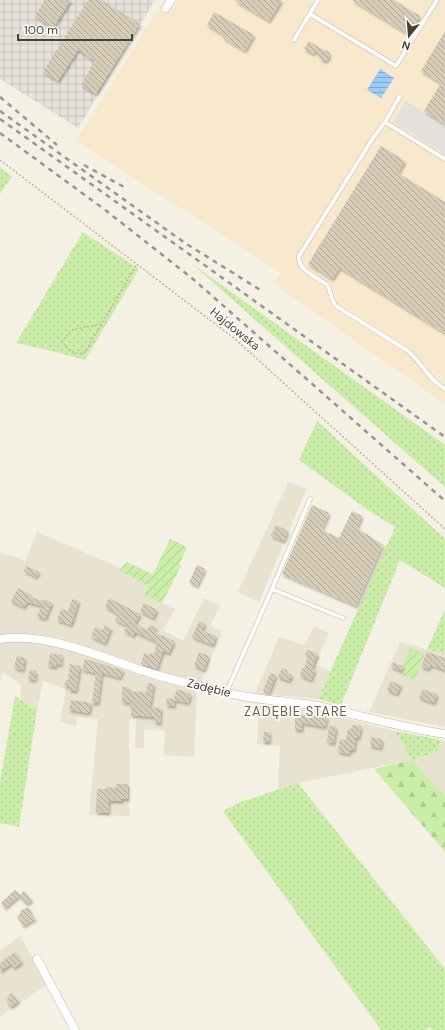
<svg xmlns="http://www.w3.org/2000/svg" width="445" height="1030" viewBox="0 0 445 1030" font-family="'DM Sans',sans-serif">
	<defs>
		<pattern id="industrial-grid" width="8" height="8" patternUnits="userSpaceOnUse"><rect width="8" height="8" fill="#e6e1d9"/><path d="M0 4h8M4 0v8" fill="none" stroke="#c7c2bb"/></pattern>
		<pattern id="grass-dots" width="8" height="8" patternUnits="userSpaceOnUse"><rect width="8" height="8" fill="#caeda8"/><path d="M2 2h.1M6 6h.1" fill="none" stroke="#afcc91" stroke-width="1.8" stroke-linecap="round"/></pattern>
		<pattern id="forest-firs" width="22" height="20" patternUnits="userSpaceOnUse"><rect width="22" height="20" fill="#caeda8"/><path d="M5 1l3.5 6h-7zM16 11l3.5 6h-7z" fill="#afcc91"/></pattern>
		<pattern id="garden-furrows" width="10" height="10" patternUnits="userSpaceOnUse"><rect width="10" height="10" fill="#caeda8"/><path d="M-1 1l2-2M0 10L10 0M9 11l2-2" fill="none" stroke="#afcc91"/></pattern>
		<pattern id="water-rules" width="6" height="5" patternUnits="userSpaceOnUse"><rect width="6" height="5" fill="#99ccf7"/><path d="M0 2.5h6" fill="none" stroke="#7fa7c9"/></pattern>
		<pattern id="building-back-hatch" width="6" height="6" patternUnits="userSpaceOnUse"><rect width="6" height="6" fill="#d6ccb8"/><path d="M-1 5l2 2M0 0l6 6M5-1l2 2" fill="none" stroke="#afa796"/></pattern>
		<filter id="shadow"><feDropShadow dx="1.5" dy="2.5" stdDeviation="1" flood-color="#0004"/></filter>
	</defs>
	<rect width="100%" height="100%" fill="#f4f0e4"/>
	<!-- residential -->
	<path fill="#e8e2d1" d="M288 482 307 488 259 602 238 592Z
		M37 532 121 568V573L148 585 144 595 175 609 163 630 183 641 204 598 220 606 210 626 222 631 197 692 194 757 164 755 165 731 144 729V748H135L136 719H129V816L89 815 98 719 77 717 76 726 60 722 66 689 43 681 37 710 20 698 21 685 3 672 0 682V553L20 558 25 562Z
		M315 626 329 633 315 665 330 671 318 699 255 693 279 637 304 645Z
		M400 642 445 654V727L369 712Z
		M259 706 313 710 395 731 412 760 437 752 441 740 445 741V796L412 760 298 783 278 790 280 746 257 744Z
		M20 936 48 984 0 1016V951Z"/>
	<!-- commercial -->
	<path fill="#f8e8cc" d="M178 0H445V404L274 284 280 272 76 141 160 6 171 12Z"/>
	<!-- industrial -->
	<path fill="url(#industrial-grid)" d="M0 0H155L78 128 0 79Z"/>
	<!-- grass -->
	<path fill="url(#grass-dots)" d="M0 168 12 176 0 194Z
		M83 232 139 269 85 360 52 351 16 343Z
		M192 264 445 445V487Z
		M317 421 445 539V588L400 560 341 705 318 699 395 527 368 510 299 460Z
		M445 610V654L427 649Z
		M15 696 37 710 19 827 0 823V782Z
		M395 731 441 740 437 752 412 760Z
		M298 783 445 969V1030H432L430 1027 426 1030H381L223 811 238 803Z"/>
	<!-- forest -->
	<path fill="url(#forest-firs)" d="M412 760 445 796V852L374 769Z"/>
	<!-- garden -->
	<path fill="url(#garden-furrows)" d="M170 539 187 547 179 565 181 566 162 603 144 595 148 585 120 572 121 568 127 562 153 574Z
		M410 648 425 653 415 680 401 675Z"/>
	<!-- parking -->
	<path fill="#e4e1dd" d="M406 101 445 125V154L393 122Z"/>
	<!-- water -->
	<path fill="url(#water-rules)" d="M380 69 394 78 381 98 367 90Z"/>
	<!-- building -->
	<path fill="url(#building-back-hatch)" filter="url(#shadow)" d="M45 0H71L53 28 35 16Z
		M88 0H101L140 24 96 94 81 85 95 61 78 50 58 81 43 72Z
		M234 0H282L269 21Z
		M352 0H394L420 16 408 34Z
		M214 12 254 35 245 51 223 38 224 35 207 25Z
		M445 31V124L424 111 441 83 421 71Z
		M309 41 323 50 328 51 330 54 328 59 325 61 322 60 315 51 313 54 304 49Z
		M381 146 405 161 398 173 445 202V333L340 268 332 279 308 264Z
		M312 505 329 513 322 530 339 538 352 511 362 516 357 528 383 545 356 606 282 574Z
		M276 525 288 531 284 541 271 536Z
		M197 565 205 569 197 586 189 582Z
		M27 566 39 572 36 577 24 571Z
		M18 588 31 595 30 597 44 601V599L52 603 45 619 37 616 42 606 27 602 24 607 11 601Z
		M109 598 140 614 135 624 147 630 150 625 156 628 154 632 174 641 169 653 163 651 157 669 141 664 144 653 150 655 151 653 154 654 157 642 135 632 133 636 124 631 127 626 115 620 118 614 105 607Z
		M72 599 79 601 71 625 57 620 61 609 68 611Z
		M144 603 157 610 153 618 140 611Z
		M199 621 205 624 202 631 216 636 213 645 192 637Z
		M105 625 111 628 105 643 91 637 95 627 103 630Z
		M307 650 318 654 312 669 315 670 311 680 300 676 302 668 304 669 308 656 305 655Z
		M199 652 209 656 204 670 194 666Z
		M427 652 445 658V670L430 665 429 669 421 667Z
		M50 653 62 655 61 665 56 664V667L48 666Z
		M17 656 25 658 23 670 14 668Z
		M85 659 123 670 120 678 102 673 98 703H92L96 673 82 670Z
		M393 662 403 666 401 671 391 667Z
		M70 664 80 666 76 691 69 690V687L64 686 66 680H68Z
		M282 668 287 670 286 673 292 675 289 681 278 677Z
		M30 670 36 671 35 680 28 679Z
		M270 673 276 675 269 693 263 691Z
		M391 681 401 685 397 694 387 690Z
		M148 683 154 684 150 707 161 708 160 723 154 722V717L131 715V703L122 702V687H129V691L146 692Z
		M177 689 191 694 188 703 175 700 174 706 166 705 167 698 175 699H174Z
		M423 689 437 694 434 703 419 698Z
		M71 700 91 703 89 713 69 710Z
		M295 715H312L327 717 325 727 302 723V730H295Z
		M352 725 361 726 359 738 356 737 354 750H350L349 754 338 752 340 739 346 740 348 729H351Z
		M329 726 336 727 334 743 327 742Z
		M264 732H270L269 742H263Z
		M371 737 382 739 381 748 370 746Z
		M116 784H128V799H122V801H109L108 813 96 812 97 789H106V787L116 788Z
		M15 890 20 895 5 908 1 903Z
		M24 891 32 900 27 904 19 896Z
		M28 907 35 919 23 926 17 916 21 913 20 911Z
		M15 952 22 962 14 968 11 964 0 971V963Z
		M12 993 19 1001 11 1007 6 1000 9 998 7 996Z"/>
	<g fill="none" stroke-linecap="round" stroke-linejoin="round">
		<defs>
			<path id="service" d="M310 14 396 66 437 0
				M294 40 318 0
				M400 96 385 122 445 159
				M385 122 373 138 299 256C297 270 317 277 326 284 332 290 329 298 336 306L408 351C423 364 427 378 445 389
				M272 589 343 618
				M226 693 272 589 310 499"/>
			<path id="minor" d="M166 8 171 0
				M0 639C53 631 116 665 167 678 196 685 225 694 255 698 279 702 303 702 327 708 366 717 405 728 445 734
				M37 959 75 1030"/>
		</defs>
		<!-- service casing -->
		<use href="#service" stroke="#c0b8a5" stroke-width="5"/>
		<!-- minor casing -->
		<use href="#minor" stroke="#c0b8a5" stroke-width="9"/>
		<!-- path -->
		<path stroke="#c3b595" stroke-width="1.5" stroke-dasharray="2 2" stroke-linecap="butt" d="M0 160 235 339 445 529
			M101 324 71 330 62 341 68 350 79 354 85 352 137 264"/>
		<!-- service -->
		<use href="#service" stroke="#fff" stroke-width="4"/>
		<!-- minor -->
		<use href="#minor" stroke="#fff" stroke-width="8"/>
		<!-- rail -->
		<path stroke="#959595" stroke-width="2.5" stroke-dasharray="5 5" stroke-linecap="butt" d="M0 97 57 145
			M0 111 185 243 262 291
			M0 119 445 437
			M0 133 104 209 193 279 445 501
			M84 165 124 187"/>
	</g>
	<g text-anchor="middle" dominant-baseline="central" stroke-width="3.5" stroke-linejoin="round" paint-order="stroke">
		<!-- street labels -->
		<g font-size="12" fill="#464033" stroke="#fff">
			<text transform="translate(235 329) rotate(39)">Hajdowska</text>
			<text transform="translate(209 688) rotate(14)">Zadębie</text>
		</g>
		<!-- neighbourhood labels -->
		<g font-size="13" letter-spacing="1" fill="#6a5f49" stroke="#fff">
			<text x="296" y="711">ZADĘBIE STARE</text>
		</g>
	</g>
	<!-- north arrow -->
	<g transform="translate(409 36) rotate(197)" stroke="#ffffff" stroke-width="3" paint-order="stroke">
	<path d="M0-3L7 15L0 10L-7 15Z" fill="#464033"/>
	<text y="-6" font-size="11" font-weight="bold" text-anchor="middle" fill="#464033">N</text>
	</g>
	<!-- scale -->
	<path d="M18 34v6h114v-6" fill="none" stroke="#464033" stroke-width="2"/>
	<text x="24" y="34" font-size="12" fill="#464033" stroke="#ffffff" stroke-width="3" paint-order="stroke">100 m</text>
</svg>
